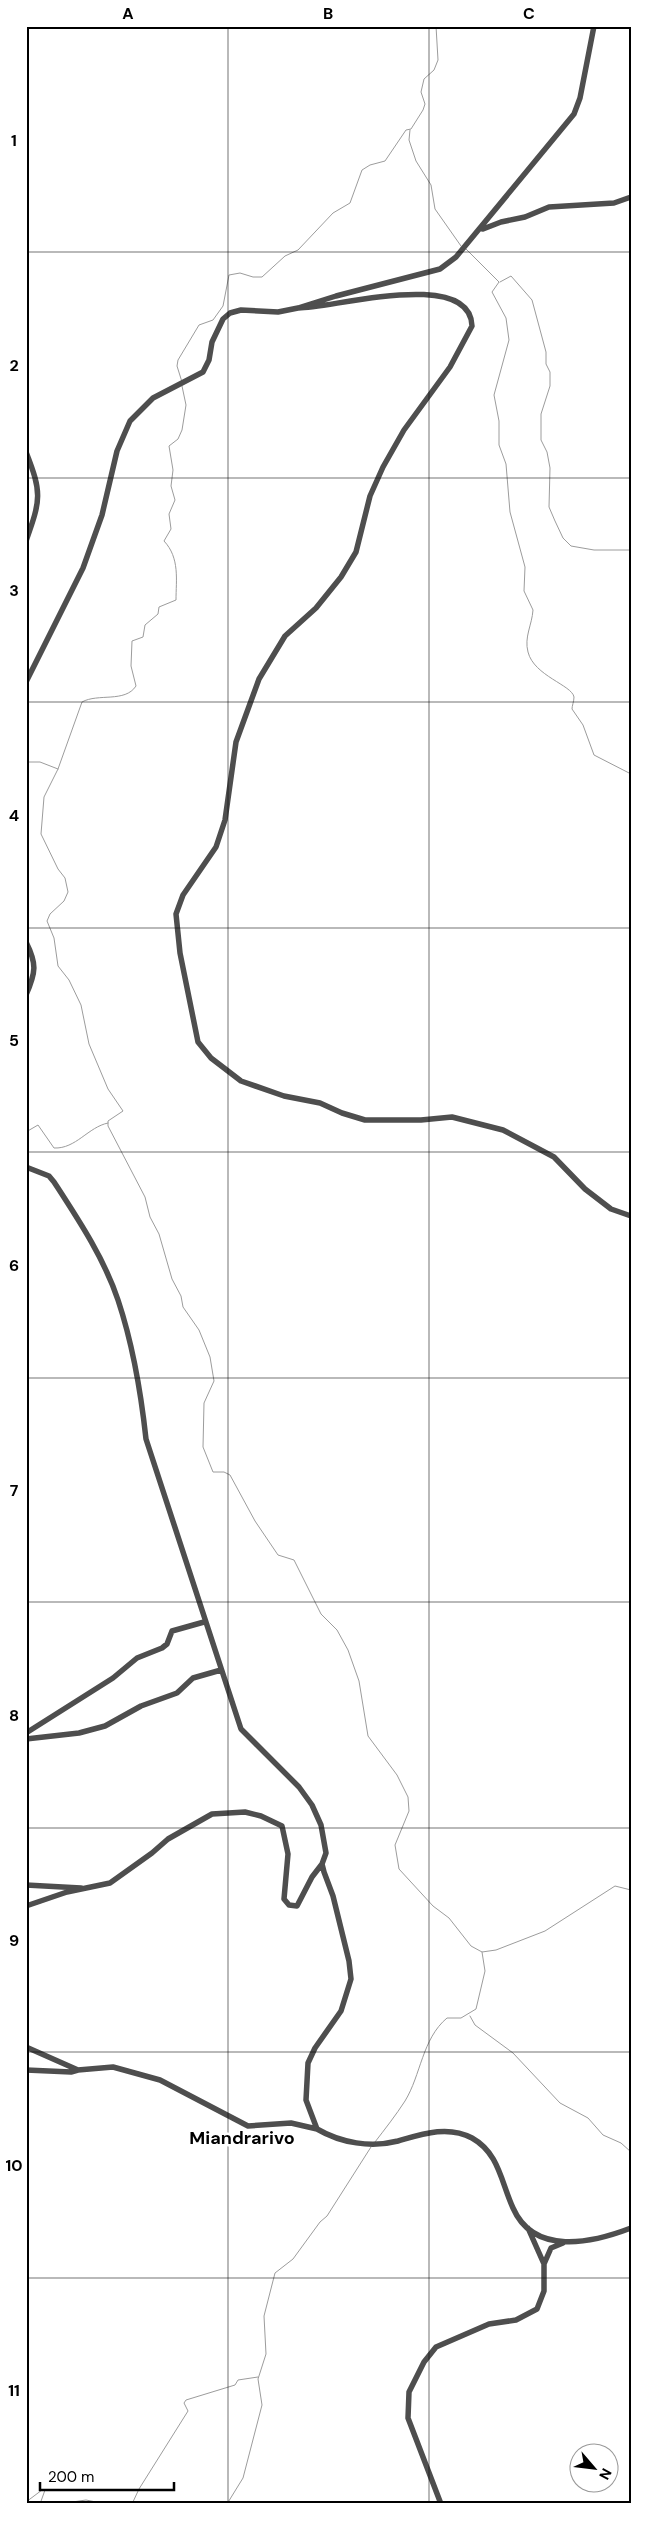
<svg xmlns="http://www.w3.org/2000/svg" width="657" height="2530" viewBox="0 0 657 2530" font-family="'DM Sans',sans-serif">
	<rect width="100%" height="100%" fill="#fff"/>
	<g fill="none" stroke-linecap="round" stroke-linejoin="round">
		<!-- stream -->
		<path stroke="#9c9c9c" stroke-width="1" d="M410 130 409 140 416 161 431 185 435 209 461 246
			M465 248 499 282 492 292 506 318 509 340 494 395 499 421V445L506 464 510 512 525 567 524 591 533 610C532 625 524 637 528 652 534 676 572 685 574 697 574 701 572 706 572 709L583 725 594 755 631 774
			M500 282 511 276 532 300 546 352V364L550 372V386L541 414V440L547 452 550 468 549 507 555 521 563 538 571 546 594 550H631
			M182 382 177 366 178 360 199 325 213 320 223 306 229 275 240 273 253 277H262L285 256 298 250 333 213 350 203 362 170 370 165 385 161 406 130 411 129 423 110 425 104 421 92 424 79 434 70 438 60 436 26
			M182 386 186 405 182 430 178 439 169 446 173 470 171 486 175 500 169 514 171 529 164 541C180 558 176 580 176 600L159 607 158 614 145 625 143 637 132 641 131 666 136 686C125 703 98 693 82 702L58 769 44 797 41 834 58 869 65 878 68 892 64 901 50 914 47 921 54 938 58 966 69 980 81 1005 89 1044 108 1089 123 1111 108 1121V1126L145 1197 150 1217 159 1234 172 1279 181 1296 183 1307 199 1330 210 1357 214 1381 204 1403 203 1447 213 1472H224L230 1475 255 1521 278 1555 294 1560 321 1614 337 1630 348 1650 359 1681 368 1736 397 1775 408 1797 409 1811 395 1845 399 1869 433 1906 449 1918 471 1946 482 1952 496 1950 545 1931 615 1886 631 1890
			M26 762H40L58 769
			M26 1132 38 1125 54 1148C76 1149 88 1127 108 1123
			M470 2016 475 2025 513 2053 560 2103 588 2118 603 2135 621 2143 631 2152
			M375 2142C385 2129 396 2115 405 2101 421 2075 422 2039 447 2018H461L476 2009 485 1971 482 1952
			M26 2502 42 2490H45L40 2504
			M59 2504 86 2500 106 2504
			M119 2504H121
			M132 2504 139 2489 188 2411 184 2403 186 2400 235 2385 238 2380 258 2377
			M227 2504 243 2478 262 2405 258 2379 266 2354 264 2316 275 2273 293 2259 320 2222 327 2216 371 2147"/>
		<!-- minor -->
		<path stroke="#4e4e4e" stroke-width="5.5" d="M483 229 501 222 525 217 549 207 614 203 631 197
			M298 308C330 309 470 267 472 326L450 367 404 430 383 467 370 496 356 552 341 577 316 608 285 636 259 679 236 742 225 820 216 847 183 895 176 914 180 953 198 1042 211 1058 241 1081 284 1096 320 1103 342 1113 365 1120H421L452 1117 503 1130 554 1157 585 1189 611 1209 631 1216
			M26 452C42 493 41 499 26 541
			M26 682 83 568 102 515 117 451 130 421 153 398 203 372 209 360 212 342 223 319 230 313 241 310 278 312 298 308 336 296 440 269 456 257 574 114 580 98 594 26
			M26 942C37 964 36 972 26 995
			M26 1167 49 1176 54 1182C78 1219 104 1258 118 1300 133 1345 141 1393 146 1439L241 1729 299 1787 312 1805 321 1825 326 1853 322 1864 324 1872 333 1896 349 1961 351 1979 341 2011 315 2048 308 2063 306 2100 317 2129C341 2143 371 2148 398 2141 422 2134 448 2125 472 2138 499 2153 501 2182 513 2208 534 2256 592 2243 631 2228
			M26 1733 113 1678 137 1658 162 1648 167 1644 172 1631 204 1622
			M26 1739 79 1733 105 1726 141 1706 177 1693 193 1678 221 1670
			M26 1885 81 1888
			M26 1906 67 1892 110 1883 152 1853 168 1839 212 1814 245 1812 261 1816 282 1826 288 1854 284 1899 289 1905 297 1906 312 1877 322 1864
			M26 2047 78 2070 113 2067 160 2080 248 2126 291 2123 317 2129
			M26 2070 71 2072 78 2070
			M544 2264 551 2248 563 2243
			M441 2504 408 2418 409 2392 424 2362 436 2347 489 2324 516 2320 537 2309 544 2291V2264L528 2228"/>
	</g>
	<!-- grid -->
	<path fill="none" stroke="#000" stroke-width="1" stroke-opacity="0.55" d="M228 26V2504M429 26V2504M26 252H631M26 478H631M26 702H631M26 928H631M26 1152H631M26 1378H631M26 1602H631M26 1828H631M26 2052H631M26 2278H631"/>
	<g text-anchor="middle" dominant-baseline="central" stroke-width="5" stroke-linejoin="round" paint-order="stroke">
		<!-- quarter labels -->
		<g font-size="18" font-weight="bold" fill="#000" stroke="#fff">
			<text x="242" y="2138">Miandrarivo</text>
		</g>
	</g>
	<!-- border -->
	<rect width="657" height="2530" fill="none" stroke="#ffffff" stroke-width="55"/>
	<!-- north arrow -->
	<g transform="translate(594 2468) rotate(118)"><circle r="24" fill="#ffffff" stroke="#999999"/>
	<path d="M0-4L9 19L0 12L-9 19Z" fill="#000000"/>
	<text y="-8" font-size="14" font-weight="bold" text-anchor="middle" fill="#000000">N</text>
	</g>
	<!-- scale -->
	<path d="M40 2482v8h134v-8" fill="none" stroke="#000000" stroke-width="2.5"/>
	<text x="48" y="2482" font-size="15" fill="#000000" stroke="#ffffff" stroke-width="4" paint-order="stroke">200 m</text>
	<rect x="28" y="28" width="602" height="2474" fill="none" stroke="#000" stroke-width="2"/>
	<g font-size="16" text-anchor="middle" font-weight="bold" fill="#000">
		<text x="128" y="19">A</text>
		<text x="328" y="19">B</text>
		<text x="529" y="19">C</text>
		<text x="14" y="146">1</text>
		<text x="14" y="371">2</text>
		<text x="14" y="596">3</text>
		<text x="14" y="821">4</text>
		<text x="14" y="1046">5</text>
		<text x="14" y="1271">6</text>
		<text x="14" y="1496">7</text>
		<text x="14" y="1721">8</text>
		<text x="14" y="1946">9</text>
		<text x="14" y="2171">10</text>
		<text x="14" y="2396">11</text>
	</g>
</svg>
